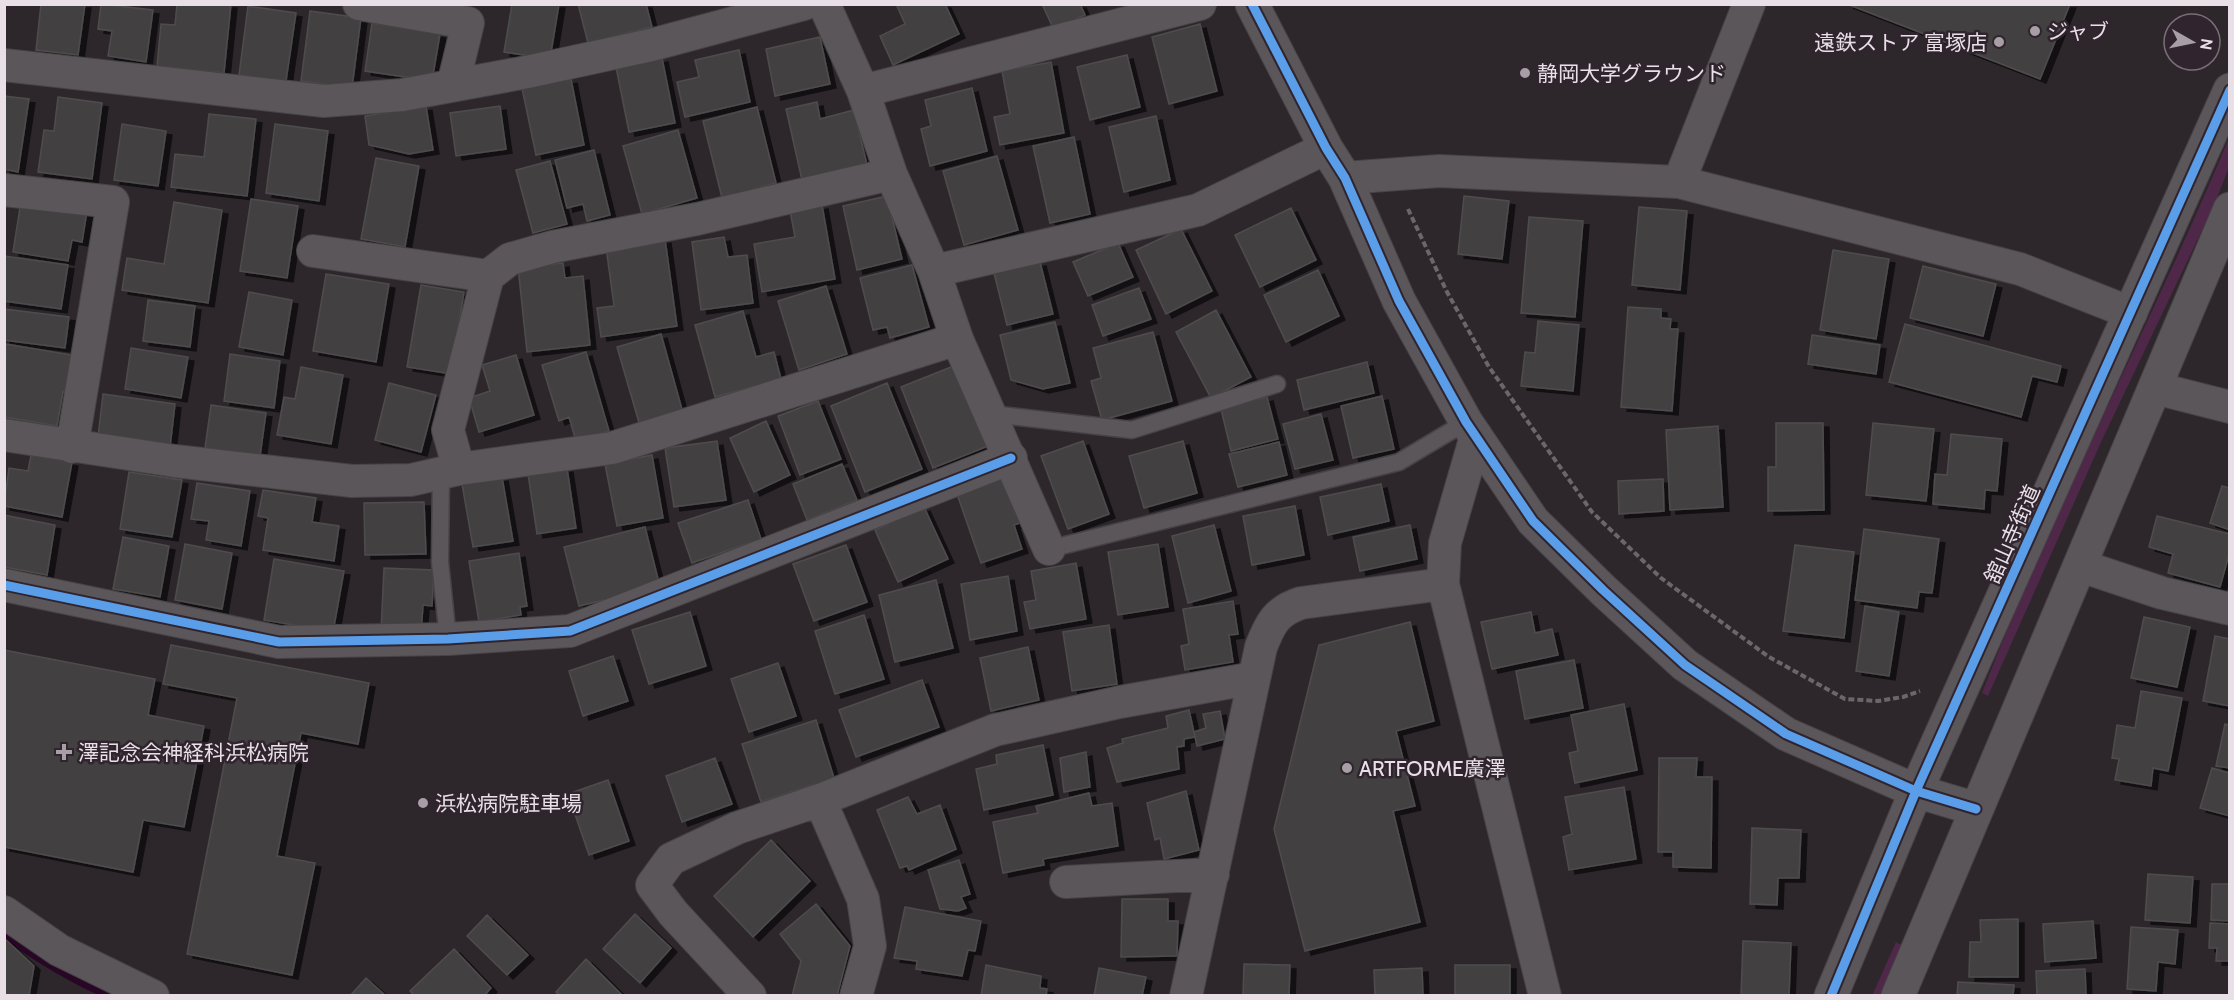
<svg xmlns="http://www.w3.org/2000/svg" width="2234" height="1000" viewBox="0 0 2234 1000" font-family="Cabin,'Noto Sans JP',sans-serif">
	<defs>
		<filter id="shadow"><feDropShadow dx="6" dy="4" stdDeviation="0" flood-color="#0009"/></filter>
	</defs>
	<rect width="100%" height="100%" fill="#2d272c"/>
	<!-- green -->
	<path fill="#4f2749" d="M2229 138V167L2215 203 2102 440 1988 696 1982 693C2055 504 2151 325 2229 138Z
		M1896 942 1903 946 1880 995 1872 996Z"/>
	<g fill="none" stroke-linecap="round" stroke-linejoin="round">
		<!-- stream -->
		<path stroke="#280625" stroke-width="12" d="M4 932C40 958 74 979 115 996"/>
	</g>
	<!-- building -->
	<path fill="#434141" stroke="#4e4c4c" stroke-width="1.5" filter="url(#shadow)" d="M41 4H85L78 55 36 50Z
		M101 4 153 10 146 62 108 56 112 31 98 29Z
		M177 4H231L224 73 157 66 161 24 175 25Z
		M512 4H559L550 59 504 52Z
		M578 4H646L652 27 588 43Z
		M896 4H945L959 34 893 65 880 36 905 24Z
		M1042 4H1080L1085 15 1054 30Z
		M1847 4H2070L2040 79Z
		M248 6 296 13 286 81 239 75Z
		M310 11 361 18 352 88 301 81Z
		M372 23 440 34 432 81 365 71Z
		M1200 24 1217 91 1169 104 1152 37Z
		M820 37 830 84 775 96 766 49Z
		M739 50 750 102 685 117 677 82 699 77 695 60Z
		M1127 55 1140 107 1090 120 1077 67Z
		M662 58 675 123 629 132 616 67Z
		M1051 62 1064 133 1000 145 994 117 1010 114 1002 71Z
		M571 79 584 145 536 155 522 88Z
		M972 88 987 151 930 166 921 129 931 126 925 100Z
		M4 96 29 99 18 172 4 169Z
		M58 97 102 103 92 179 38 172 44 130 54 131Z
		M817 102 820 119 854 110 867 165 802 180 786 109Z
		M426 106 433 150 409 154 369 145 365 116Z
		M500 106 506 149 456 156 450 113Z
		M757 107 776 183 722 198 703 121Z
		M209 114 256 119 247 196 171 187 175 154 204 157Z
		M1156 116 1170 180 1124 192 1109 127Z
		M122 124 166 131 158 186 114 180Z
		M275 124 328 131 319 201 266 193Z
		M678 130 697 198 642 214 623 146Z
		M1074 137 1090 214 1050 223 1033 146Z
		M594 150 610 215 587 221 583 204 567 208 555 160Z
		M997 156 1018 230 964 245 943 171Z
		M376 158 419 166 405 247 361 239Z
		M550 161 567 224 533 233 516 170Z
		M887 196 902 259 857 270 843 206Z
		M1464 196 1509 201 1502 259 1458 254Z
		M251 199 298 206 287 278 240 271Z
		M21 201 87 211 82 242 72 240 68 261 13 252Z
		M174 202 222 210 208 303 122 290 127 258 164 264Z
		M822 205 835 279 762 292 754 244 795 237 790 211Z
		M1639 207 1687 211 1680 290 1632 285Z
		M1291 208 1316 260 1260 287 1235 235Z
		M1529 217 1583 221 1575 317 1521 313Z
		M1181 229 1212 291 1166 314 1136 250Z
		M724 237 728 257 747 255 753 303 701 310 692 242Z
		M665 239 677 326 601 337 597 308 614 306 606 247Z
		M1118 243 1133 277 1088 296 1073 262Z
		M1833 250 1889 259 1876 339 1820 330Z
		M4 256 68 265 61 309 4 301Z
		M1040 262 1053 314 1007 325 994 273Z
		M563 263 565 278 583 276 590 345 527 352 518 267Z
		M912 265 929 327 890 338 887 327 873 330 860 278Z
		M1923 266 1996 284 1983 336 1910 318Z
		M1318 270 1339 316 1286 342 1264 295Z
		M326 274 389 284 376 362 313 351Z
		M421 285 464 292 451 374 407 367Z
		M826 286 847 354 799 370 778 301Z
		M1139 288 1151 319 1103 336 1092 305Z
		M249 292 292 300 283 355 239 347Z
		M148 300 195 306 190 347 143 341Z
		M1628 307 1661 309V318L1671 319 1670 329H1678L1672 411 1621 407Z
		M4 309 69 317 65 348 4 340Z
		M1216 310 1251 377 1211 398 1176 332Z
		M743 311 756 357 774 352 781 379 715 397 695 325Z
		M1538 321 1579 325 1573 391 1521 386 1525 352 1535 353Z
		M1055 322 1070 383 1043 389 1011 380 1000 335Z
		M1905 324 2061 366 2057 382 2032 376 2021 417 1889 382Z
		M1153 332 1172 401 1102 420 1091 381 1101 378 1093 348Z
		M661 334 683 413 640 426 617 347Z
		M1812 335 1880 345 1876 374 1808 364Z
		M6 344 78 356 71 394 63 392 57 426 4 417Z
		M131 348 188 357 181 398 125 389Z
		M586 352 609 431 576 441 569 417 559 421 542 365Z
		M230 354 280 361 274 408 224 401Z
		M516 355 534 415 479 432 469 398 490 391 482 365Z
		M1367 362 1374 393 1304 410 1297 380Z
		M956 365 988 446 933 468 901 387Z
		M301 367 343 375 331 444 277 435 284 397 295 399Z
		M389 383 436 395 421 452 375 440Z
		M887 383 922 469 865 492 831 406Z
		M103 394 175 404 170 447 98 437Z
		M1382 396 1394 449 1353 458 1341 406Z
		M1267 397 1278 439 1231 451 1221 409Z
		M818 401 841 459 800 475 778 416Z
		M211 405 266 413 260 456 205 448Z
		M1321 414 1333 460 1295 469 1283 424Z
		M766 421 790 475 754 492 730 438Z
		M1776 423H1823L1824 510 1768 511V467H1776Z
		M1873 423 1934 429 1926 501 1866 495Z
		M1718 426 1723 507 1670 510 1666 430Z
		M1951 434 2002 439 1997 491 1985 490 1984 509 1933 504 1935 474 1947 475Z
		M717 441 726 500 674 507 665 448Z
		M1083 441 1109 514 1068 529 1041 456Z
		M1183 441 1197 493 1144 508 1129 456Z
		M1279 442 1287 475 1238 487 1229 454Z
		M31 455 72 462 62 517 4 506 9 468 28 471Z
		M652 455 663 518 617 526 605 464Z
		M842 464 857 500 807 520 793 484Z
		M567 468 576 528 537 534 528 474Z
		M129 472 182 480 172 537 120 529Z
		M502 477 513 541 473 547 462 484Z
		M1005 477 1020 523 1014 525 1022 549 981 563 957 494Z
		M1663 479 1664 511 1619 514 1618 481Z
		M197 483 250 491 241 546 206 540 209 521 191 519Z
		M1381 484 1389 521 1328 535 1320 497Z
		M2222 486 2230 488V530L2210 523Z
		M263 490 316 498 312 522 339 526 334 561 263 550 268 518 258 516Z
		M748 500 761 539 692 563 678 523Z
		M424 502 426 554 365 555 364 503Z
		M1295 506 1304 555 1252 565 1243 516Z
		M924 507 948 559 898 582 875 530Z
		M4 515 55 525 47 575 4 567Z
		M2157 516 2230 534V551L2220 587 2168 573 2173 554 2149 547Z
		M1214 525 1231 591 1188 603 1172 536Z
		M1410 525 1417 559 1360 571 1353 537Z
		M645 527 660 587 579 606 564 547Z
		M1864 529 1939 539 1932 593 1919 592 1917 608 1855 600Z
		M123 537 169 546 160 597 113 589Z
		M185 544 232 553 222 609 175 600Z
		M1158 544 1168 607 1118 615 1108 552Z
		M846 545 867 602 814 621 793 564Z
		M1795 545 1854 552 1844 638 1783 631Z
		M519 553 527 606 520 607 521 615 479 622 469 561Z
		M274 559 344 571 333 632 264 620Z
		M1076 563 1086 619 1030 629 1024 602 1036 600 1031 571Z
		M384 568 434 570 432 606 423 605 421 634 381 632Z
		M1008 576 1017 631 970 640 961 584Z
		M936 580 953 648 895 662 879 595Z
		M1233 601 1238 634 1229 635 1233 662 1185 670 1181 646 1189 644 1183 609Z
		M1865 606 1899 612 1889 676 1856 671Z
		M690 612 706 666 649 684 632 630Z
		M1531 612 1535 633 1552 629 1558 655 1492 669 1481 622Z
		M864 615 884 679 835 694 815 631Z
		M2144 617 2190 627 2177 687 2131 678Z
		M1410 622 1434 721 1396 731 1415 806 1393 811 1420 922 1305 951 1274 829 1319 645Z
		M1109 625 1117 684 1072 691 1063 632Z
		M2215 636 2230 639V706L2203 701Z
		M171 645 369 683 358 744 301 733 277 856 315 863 292 975 187 954 237 698 163 684Z
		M1028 647 1039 700 991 711 980 658Z
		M4 650 155 679 148 715 204 726 184 827 143 820 133 872 4 847Z
		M613 656 628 701 583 716 569 671Z
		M1574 660 1583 708 1525 719 1516 671Z
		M778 663 796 716 749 732 731 679Z
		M922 680 939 727 856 757 839 710Z
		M2141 691 2182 698 2168 771 2153 768 2151 786 2115 780 2119 759 2112 758 2117 725 2135 728Z
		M1624 704 1637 770 1575 783 1569 753 1578 751 1571 715Z
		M1189 710 1195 737 1184 739V746L1177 747 1179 769 1117 782 1107 748 1123 743 1122 739 1168 728 1166 716Z
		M1220 711 1225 739 1197 746 1194 732 1206 728 1203 714Z
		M816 720 834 778 761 802 742 744Z
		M2225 724 2230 725V768L2216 766Z
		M1043 745 1053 795 984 810 976 769 997 764 996 755Z
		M1086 752 1090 787 1064 792 1060 758Z
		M715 758 732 804 682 822 666 776Z
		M1659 758H1697L1696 777H1712L1711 868 1673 867V852H1658Z
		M2212 768 2230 773V816L2200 808Z
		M608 780 629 841 589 855 568 794Z
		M1624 787 1636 859 1569 870 1563 837 1572 834 1565 797Z
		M1186 791 1199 850 1164 859 1160 838 1155 840 1147 803Z
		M1089 793 1092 806 1112 803 1118 846 1043 859 1044 865 1003 873 993 822 1038 813 1036 806Z
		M908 797 917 814 940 805 956 849 909 870 907 866 900 868 877 810Z
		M1752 828 1801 830 1799 878H1778L1777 905 1750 904Z
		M771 840 810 881 753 937 714 896Z
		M959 860 970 894 961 897 966 908 958 911 940 909 928 870Z
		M2148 874 2193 877 2190 923 2145 920Z
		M2212 884H2230V921L2211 920Z
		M1122 899H1168V921H1178L1177 956 1121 957Z
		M816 904 850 946 837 996H792L801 961 780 934Z
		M905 907 981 921 975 951 968 950 962 976 916 969 917 961 894 958Z
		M635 914 671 948 640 983 603 949Z
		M487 915 528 955 507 975 467 936Z
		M2018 919V977H1969L1970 942H1981L1980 920Z
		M2093 921 2096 958 2045 962 2043 924Z
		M2210 923 2230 924V961H2216L2217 948H2209Z
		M2131 927 2178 930 2175 964 2158 962 2156 991 2127 989Z
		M4 938 34 966 29 996H4Z
		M1743 941 1791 943 1789 996H1741Z
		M454 949 491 988 484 996H415L410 991Z
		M586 959 623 996H560L556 992Z
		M1244 964 1290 965 1289 996H1243Z
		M986 965 1041 976 1040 988 1047 989 1046 996H981Z
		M1455 965H1510V996H1455Z
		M1099 968 1146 977 1142 996H1094Z
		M1422 968 1423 996H1375L1374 970Z
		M2085 969 2086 996H2037L2036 971Z
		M366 978 386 996H350Z
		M1958 982 2014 985 2013 996H1957Z"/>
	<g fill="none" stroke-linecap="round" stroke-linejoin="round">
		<defs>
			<path id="service" d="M992 414 1132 430 1277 384
				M441 473 440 562 448 639
				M1049 549 1399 462 1466 422"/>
			<path id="minor" d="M359 4 468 23 453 85
				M824 4 863 91 891 174 934 271 957 339 1049 549
				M4 65 324 101 402 95 527 72 651 45 804 4
				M863 91 1200 4
				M1345 178 1439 171 1679 182 2020 269 2131 313
				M1679 182 1749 4
				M4 190 113 202 72 447
				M313 251 488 276
				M934 271 1198 210 1326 148
				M2155 388 2230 407
				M4 435 175 461 352 481 411 480 459 469 612 448 957 339
				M1476 436 1445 543 1443 584 1545 996
				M459 469 448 430 488 276 510 259 552 247 697 219 891 174
				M2081 566 2162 593 2230 609
				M4 585 279 642 448 639 570 631 1011 458
				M820 800 863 899 870 946 856 996
				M1066 882 1213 874
				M4 912 59 950 153 996
				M750 996 673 913 652 885 671 859 737 828 820 800 995 730 1120 702 1254 678
				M1186 996 1261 647C1270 624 1276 611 1301 603L1443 584"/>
			<path id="tertiary" d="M1252 4 1326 148 1345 178 1399 301 1466 422 1533 521 1603 590 1685 665 1786 734 1916 791 1976 809
				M1831 996 1916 791 2230 90
				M1898 996 2230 209"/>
		</defs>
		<!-- service casing -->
		<use href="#service" stroke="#474246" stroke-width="19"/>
		<!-- minor casing -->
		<use href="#minor" stroke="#474246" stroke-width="34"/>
		<!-- tertiary casing -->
		<use href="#tertiary" stroke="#474246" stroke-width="35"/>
		<!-- path -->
		<path stroke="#6a6669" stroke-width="4" stroke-dasharray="6 3" stroke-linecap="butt" d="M1408 209 1447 292 1489 367 1592 512 1661 578 1769 657 1845 699 1878 701 1903 697 1920 691"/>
		<!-- service -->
		<use href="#service" stroke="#5a5659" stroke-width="16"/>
		<!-- minor -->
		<use href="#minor" stroke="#5a5659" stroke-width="32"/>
		<!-- tertiary -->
		<use href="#tertiary" stroke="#5a5659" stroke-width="33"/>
		<defs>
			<path id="cycleway" d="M1252 4 1326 148 1345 178 1399 301 1466 422 1533 521 1603 590 1685 665 1786 734 1916 791 1976 809
				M4 585 279 642 448 639 570 631 1011 458
				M1831 996 1916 791 2230 90"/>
		</defs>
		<!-- cycleway casing -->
		<use href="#cycleway" stroke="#30242e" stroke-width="13"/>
		<!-- cycleway -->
		<use href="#cycleway" stroke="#5a9eea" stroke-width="9"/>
	</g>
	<!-- markers -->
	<g fill="#a79fa5" stroke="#30242e" stroke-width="2">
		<circle cx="2035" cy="31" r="6"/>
		<circle cx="1999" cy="42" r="6"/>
		<circle cx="1525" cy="73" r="6"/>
		<path d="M61 743h6v6h6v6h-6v6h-6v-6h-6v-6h6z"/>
		<circle cx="1347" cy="768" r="6"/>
		<circle cx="423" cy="803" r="6"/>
	</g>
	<g text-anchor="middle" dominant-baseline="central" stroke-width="5" stroke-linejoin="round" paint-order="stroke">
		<!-- poi labels -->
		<g font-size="21" fill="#e8e0e6" stroke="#30242e" text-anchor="start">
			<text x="2047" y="31">ジャブ</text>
			<text x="1987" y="42" text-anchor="end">遠鉄ストア 富塚店</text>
			<text x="1537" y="73">静岡大学グラウンド</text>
			<text x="78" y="752">澤記念会神経科浜松病院</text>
			<text x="1359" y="768">ARTFORME廣澤</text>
			<text x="435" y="803">浜松病院駐車場</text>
		</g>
		<!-- street labels -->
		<g font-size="21" fill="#e8e0e6" stroke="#30242e">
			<text transform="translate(2012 534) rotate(-66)">舘山寺街道</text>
		</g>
	</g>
	<!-- border -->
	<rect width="2234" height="1000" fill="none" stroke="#e8e0e6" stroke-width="12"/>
	<!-- north arrow -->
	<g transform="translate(2192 42) rotate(99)"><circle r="28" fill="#30242e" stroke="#7a6f78" stroke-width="1.5"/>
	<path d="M0-4.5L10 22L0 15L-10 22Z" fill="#a79fa5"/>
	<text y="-9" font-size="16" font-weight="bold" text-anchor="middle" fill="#e8e0e6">N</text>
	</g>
</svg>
